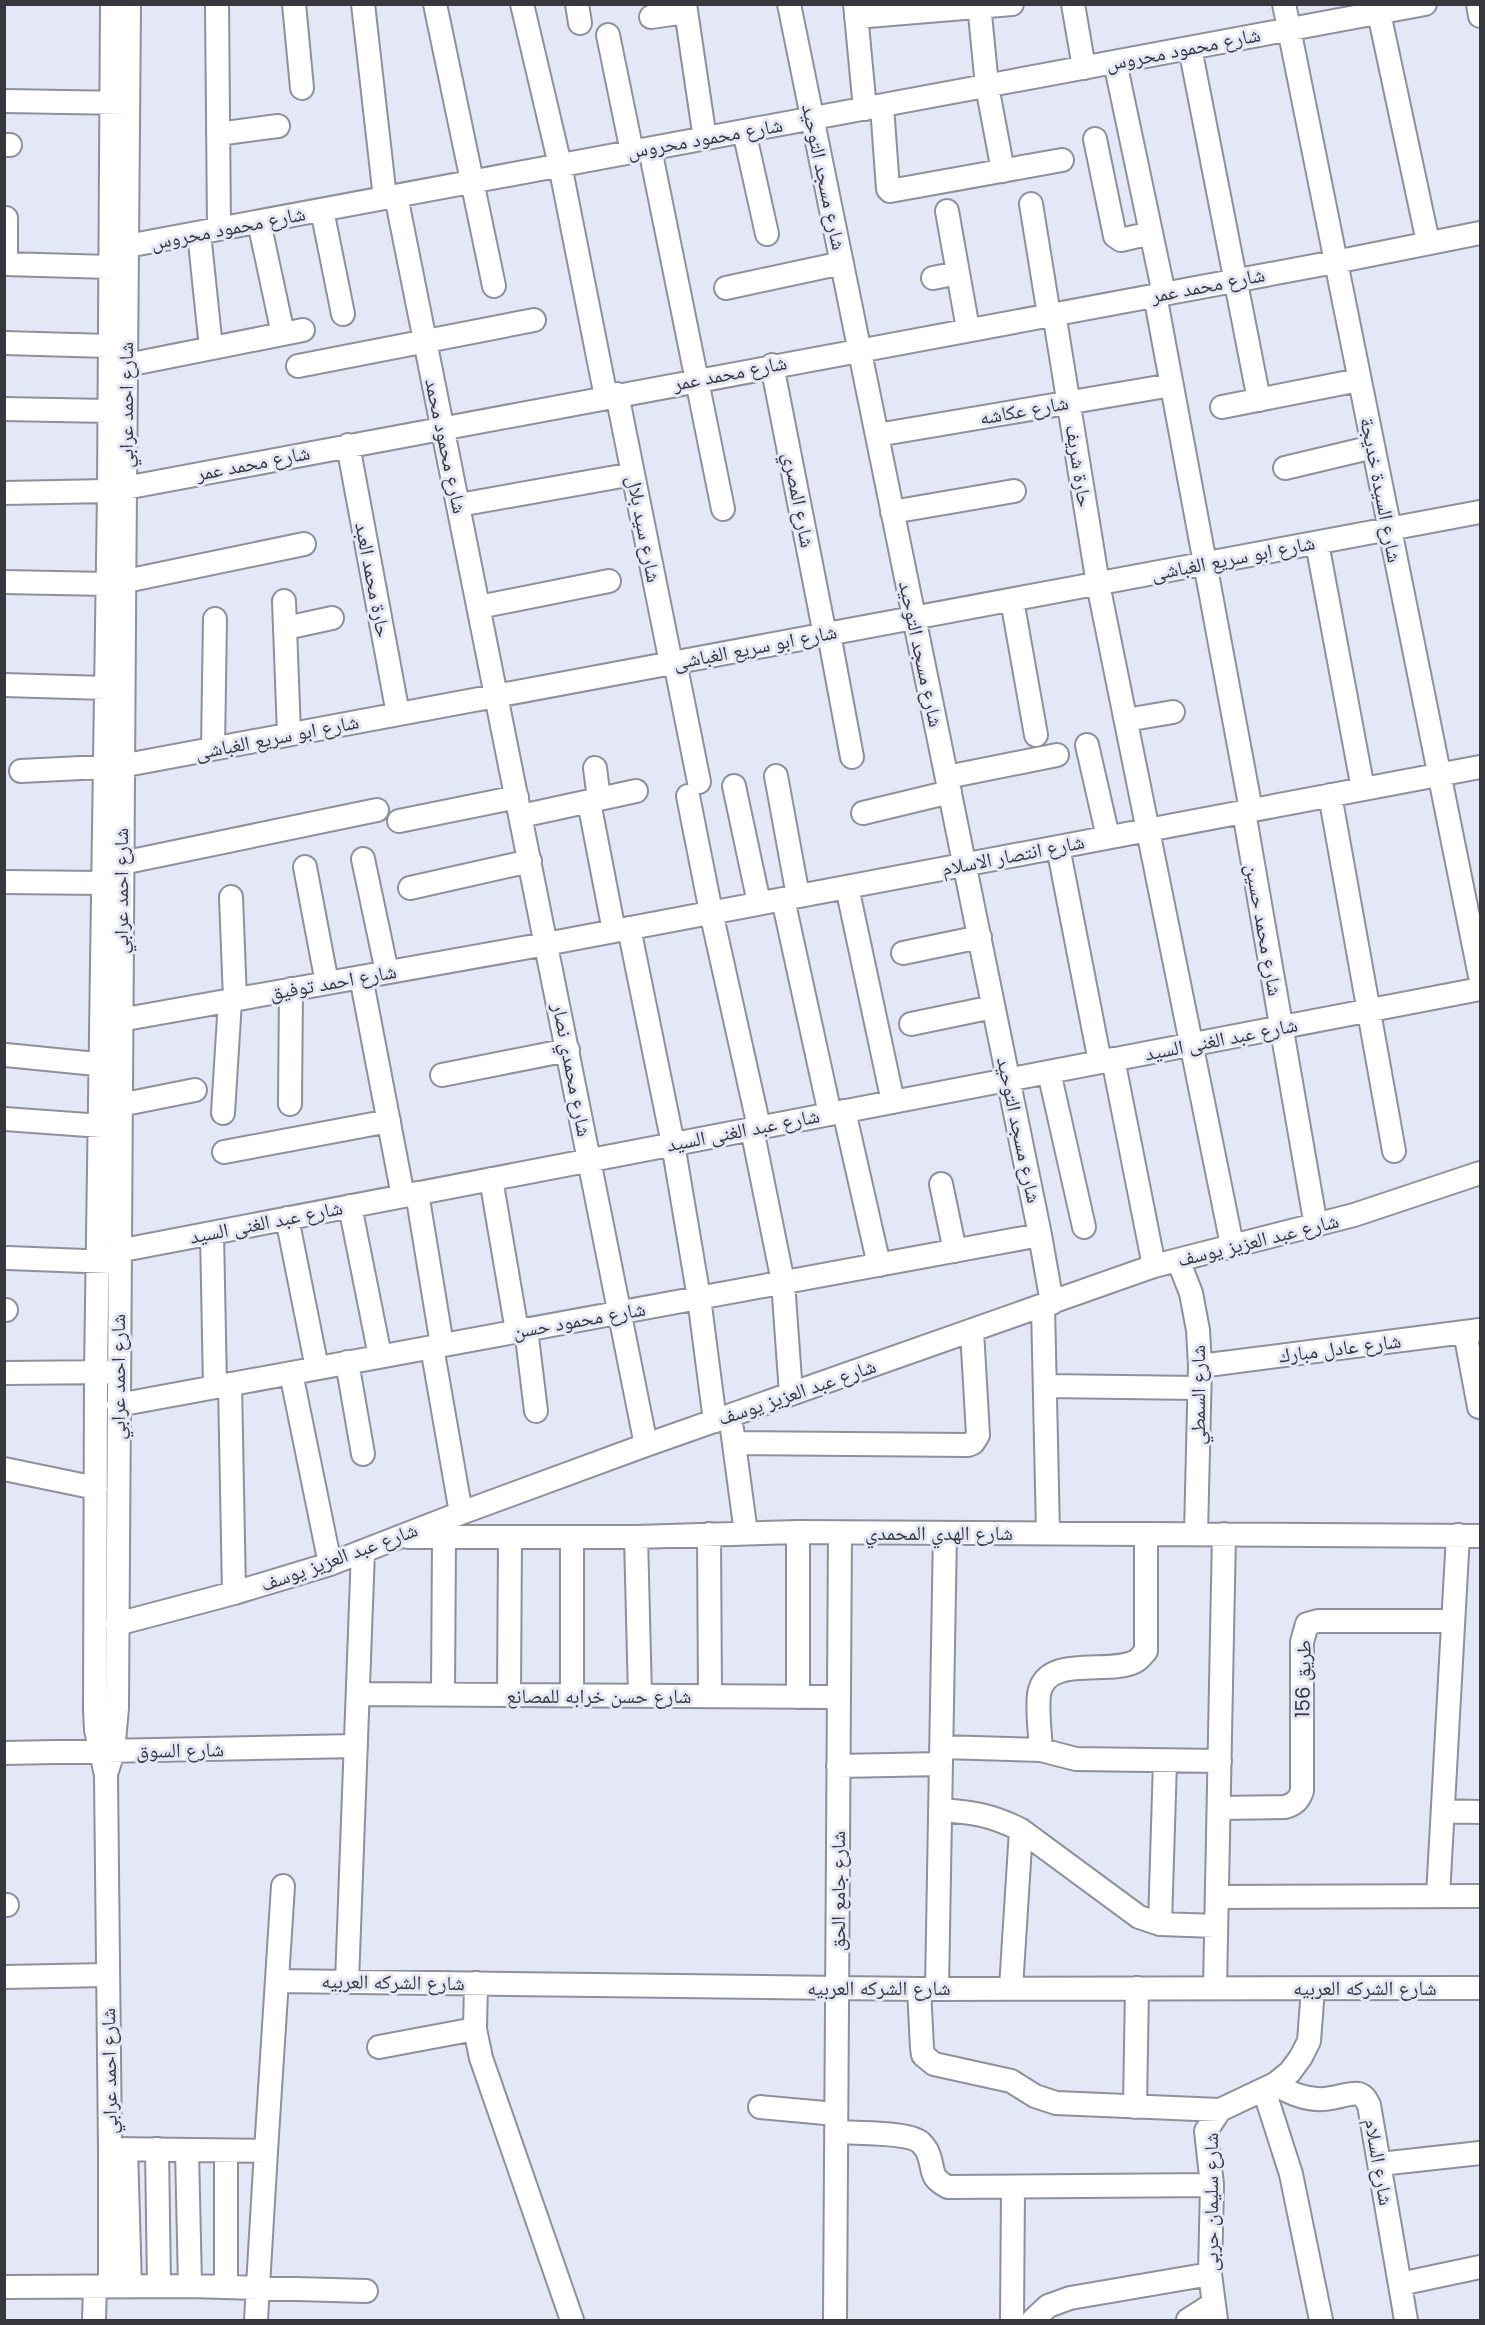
<svg xmlns="http://www.w3.org/2000/svg" width="1485" height="2325" viewBox="0 0 1485 2325" font-family="Poppins,'Noto Naskh Arabic',sans-serif">
	<rect width="100%" height="100%" fill="#e4e7f5"/>
	<g fill="none" stroke-linecap="round" stroke-linejoin="round">
		<defs>
			<path id="minor" d="M112 4 109 491 96 1372 95 1710 96 1730 106 1775 110 2149 266 2151 256 2320
				M217 4 219 229
				M294 4 302 88
				M363 4 385 198
				M435 4 494 286
				M522 4 560 165 606 397
				M577 4 580 23
				M685 4 705 139
				M789 4 1040 1235 1052 1303
				M855 4 865 109
				M979 4 987 86 1003 171
				M1073 4 1084 68
				M1284 4 1480 976
				M1478 4 1480 16
				M1379 13 1428 242
				M651 17 686 12
				M856 17 1012 4
				M608 35 632 152
				M1190 48 1259 400
				M1115 62 1164 294
				M4 101 126 103
				M882 106 888 189 890 191 1062 160
				M744 131 767 234
				M218 134 278 126
				M1095 139 1115 236 1121 240 1151 233
				M4 145H10
				M650 149 723 509
				M396 196 646 1445
				M1031 204 1049 315
				M322 210 343 314
				M947 211 968 329
				M259 222 283 334
				M199 233 211 348
				M127 246 1425 4
				M4 264 110 267
				M6 264V218
				M933 278 958 273
				M726 288 842 263
				M1155 295 1251 810
				M1054 313 1098 584 1232 1245
				M4 343 109 346
				M127 365 303 330
				M772 365 825 635
				M298 366 534 320
				M617 394 671 663
				M1222 407 1359 380
				M4 409 108 411
				M877 435 1172 385
				M348 445 398 714
				M1285 468 1373 447
				M4 493 109 491 1335 262 1480 233
				M459 505 633 474
				M892 512 1014 491
				M1317 543 1363 789
				M126 581 304 544
				M4 582 107 584
				M1012 600 1036 735
				M284 601 289 734
				M479 607 609 581
				M286 628 332 618
				M829 634 852 757
				M675 662 699 782
				M4 685 106 688
				M1126 720 1173 712
				M1087 745 1108 837
				M213 748 215 619
				M595 768 599 799
				M21 771 121 766 1480 512
				M776 776 798 896
				M947 777 1057 755
				M734 786 759 903
				M1330 795 1394 1151
				M688 796 711 912 759 1127
				M589 802 614 931
				M1244 812 1316 1226
				M863 813 950 792
				M521 816 636 791
				M399 821 517 797
				M1058 847 1100 1062
				M363 859 387 972
				M122 863 377 810
				M305 867 327 983
				M4 882 103 883
				M847 887 893 1102
				M410 888 530 861
				M231 897 235 1000
				M783 899 830 1114
				M629 928 673 1144 699 1298 715 1421
				M903 953 980 937
				M361 977 403 1196
				M120 1020 546 944 1480 767
				M911 1024 993 1007
				M6 1055 116 1066
				M1113 1059 1154 1266
				M1049 1072 1084 1227
				M442 1075 568 1050
				M290 1104 291 989
				M120 1105 195 1090
				M844 1111 879 1265
				M223 1113 230 1001
				M5 1119 115 1127
				M752 1129 783 1282 791 1394
				M224 1152 389 1121
				M491 1179 517 1331
				M941 1184 955 1251
				M417 1193 442 1345
				M350 1206 380 1356
				M287 1218 317 1368
				M212 1233 215 1387
				M118 1251 1480 989
				M8 1258 111 1262
				M1178 1260 1191 1293 1198 1330 1200 1366 1196 1534
				M1043 1306 1048 1532
				M4 1310H6
				M526 1329 536 1411
				M1465 1332 1479 1407
				M432 1347 461 1513
				M347 1362 363 1454
				M1200 1366 1480 1330
				M4 1373 111 1372
				M291 1373 330 1564
				M230 1384 234 1593
				M1046 1386 1199 1388
				M118 1405 1040 1235
				M732 1429 746 1533
				M735 1443 968 1445 973 1443 978 1435 972 1331
				M4 1469 96 1488
				M798 1532V1697
				M709 1534 710 1696
				M408 1537H636L798 1532 1480 1536
				M636 1537 640 1696
				M117 1624 234 1593 330 1564 461 1513 646 1445 1154 1266 1354 1215 1480 1173
				M359 1694 839 1697
				M443 1694 444 1538
				M509 1695 510 1538
				M572 1695V1537
				M941 1747 1041 1750 1076 1759 1220 1761
				M1041 1750C1040 1732 1037 1712 1039 1694 1046 1653 1110 1676 1136 1661 1140 1659 1143 1654 1146 1651V1535
				M4 1753 356 1746
				M838 1766 941 1764
				M107 1771 113 1752 117 1708C118 1140 125 572 129 4H123
				M1219 1808 1285 1807C1295 1804 1299 1800 1302 1791V1642L1307 1624 1318 1621H1453
				M940 1810C972 1812 992 1815 1021 1830L1139 1917 1160 1924 1216 1926
				M1443 1811 1480 1812
				M1438 1896 1458 1535
				M1217 1897 1480 1896
				M4 1905H7
				M1160 1924 1165 1761
				M4 1977 107 1975
				M277 1981 919 1989 1480 1988
				M347 1982 363 1551
				M476 1983 475 2029 481 2058 572 2320
				M937 1988 945 1533
				M1011 1988 1021 1830
				M1215 1988 1224 1534
				M919 1989 922 2048 923 2055 934 2064 1011 2081 1035 2096 1056 2103 1220 2110
				M379 2047 475 2029
				M1275 2084C1291 2094 1312 2102 1331 2098 1340 2097 1351 2092 1359 2094 1365 2096 1366 2100 1369 2105L1406 2320
				M1264 2090 1291 2174 1321 2320
				M760 2107 836 2114
				M1135 2107 1137 1988
				M836 2132C853 2133 908 2132 920 2142 922 2144 927 2150 928 2153 935 2170 928 2177 948 2187L1212 2185
				M126 2149 130 2286
				M157 2149 159 2286
				M187 2150 190 2286
				M266 2151 283 1886
				M1380 2164 1480 2153
				M1400 2284 1480 2267
				M110 2286V2149
				M4 2287 190 2286 366 2291
				M226 2287V2151
				M94 2320 95 2287
				M835 2320 840 1533
				M1012 2320 1013 2187
				M1033 2320 1048 2306 1070 2298 1210 2274
				M1188 2320 1213 2304
				M1216 2320 1210 2274 1212 2185 1206 2131 1220 2110 1275 2084 1290 2072 1301 2057 1309 2041 1313 1989"/>
		</defs>
		<!-- minor casing -->
		<use href="#minor" stroke="#8d909d" stroke-width="26"/>
		<!-- minor -->
		<use href="#minor" stroke="#fff" stroke-width="22"/>
	</g>
	<g text-anchor="middle" dominant-baseline="central" stroke-width="6" stroke-linejoin="round" paint-order="stroke">
		<!-- street labels -->
		<g font-size="20" fill="#36383d" stroke="#e4e7f5">
			<text transform="translate(1183 49) rotate(-11)">شارع محمود محروس</text>
			<text transform="translate(705 138) rotate(-10)">شارع محمود محروس</text>
			<text transform="translate(824 177) rotate(78)">شارع مسجد التوحيد</text>
			<text transform="translate(228 228) rotate(-11)">شارع محمود محروس</text>
			<text transform="translate(1208 285) rotate(-11)">شارع محمد عمر</text>
			<text transform="translate(730 373) rotate(-11)">شارع محمد عمر</text>
			<text transform="translate(126 405) rotate(-90)">شارع احمد عرابي</text>
			<text transform="translate(1024 410) rotate(-10)">شارع عكاشه</text>
			<text transform="translate(446 446) rotate(78)">شارع محمود محمد</text>
			<text transform="translate(253 463) rotate(-11)">شارع محمد عمر</text>
			<text transform="translate(1079 466) rotate(81)">حارة شريف</text>
			<text transform="translate(1381 490) rotate(79)">شارع السيدة خديجة</text>
			<text transform="translate(799 500) rotate(79)">شارع المصري</text>
			<text transform="translate(644 529) rotate(79)">شارع سيد بلال</text>
			<text transform="translate(1233 558) rotate(-11)">شارع ابو سريع الغباشى</text>
			<text transform="translate(373 580) rotate(79)">حارة محمد العبد</text>
			<text transform="translate(755 647) rotate(-11)">شارع ابو سريع الغباشى</text>
			<text transform="translate(921 654) rotate(78)">شارع مسجد التوحيد</text>
			<text transform="translate(277 737) rotate(-11)">شارع ابو سريع الغباشى</text>
			<text transform="translate(1013 855) rotate(-11)">شارع انتصار الاسلام</text>
			<text transform="translate(121 891) rotate(-90)">شارع احمد عرابي</text>
			<text transform="translate(1264 930) rotate(80)">شارع محمد حسين</text>
			<text transform="translate(333 982) rotate(-10)">شارع احمد توفيق</text>
			<text transform="translate(1221 1039) rotate(-11)">شارع عبد الغنى السيد</text>
			<text transform="translate(572 1070) rotate(79)">شارع محمدي نصار</text>
			<text transform="translate(743 1130) rotate(-11)">شارع عبد الغنى السيد</text>
			<text transform="translate(1019 1130) rotate(78)">شارع مسجد التوحيد</text>
			<text transform="translate(266 1222) rotate(-11)">شارع عبد الغنى السيد</text>
			<text transform="translate(1258 1240) rotate(-14)">شارع عبد العزيز يوسف</text>
			<text transform="translate(579 1320) rotate(-10)">شارع محمود حسن</text>
			<text transform="translate(1340 1348) rotate(-7)">شارع عادل مبارك</text>
			<text transform="translate(118 1377) rotate(-90)">شارع احمد عرابي</text>
			<text transform="translate(797 1392) rotate(-19)">شارع عبد العزيز يوسف</text>
			<text transform="translate(1198 1395) rotate(-90)">شارع السمطي</text>
			<text x="939" y="1533">شارع الهدي المحمدي</text>
			<text transform="translate(339 1557) rotate(-20)">شارع عبد العزيز يوسف</text>
			<text transform="translate(1303 1679) rotate(-89)">طريق 156</text>
			<text x="599" y="1696">شارع حسن خرابه للمصانع</text>
			<text transform="translate(180 1750) rotate(-1)">شارع السوق</text>
			<text transform="translate(838 1891) rotate(-90)">شارع جامع الحق</text>
			<text transform="translate(393 1982) rotate(1)">شارع الشركه العربيه</text>
			<text x="879" y="1988">شارع الشركه العربيه</text>
			<text x="1365" y="1988">شارع الشركه العربيه</text>
			<text transform="translate(109 2071) rotate(-91)">شارع احمد عرابي</text>
			<text transform="translate(1379 2162) rotate(80)">شارع السلام</text>
			<text transform="translate(1211 2202) rotate(-90)">شارع سليمان حربى</text>
		</g>
	</g>
	<!-- border -->
	<rect width="1485" height="2325" fill="none" stroke="#36383d" stroke-width="12"/>
</svg>
